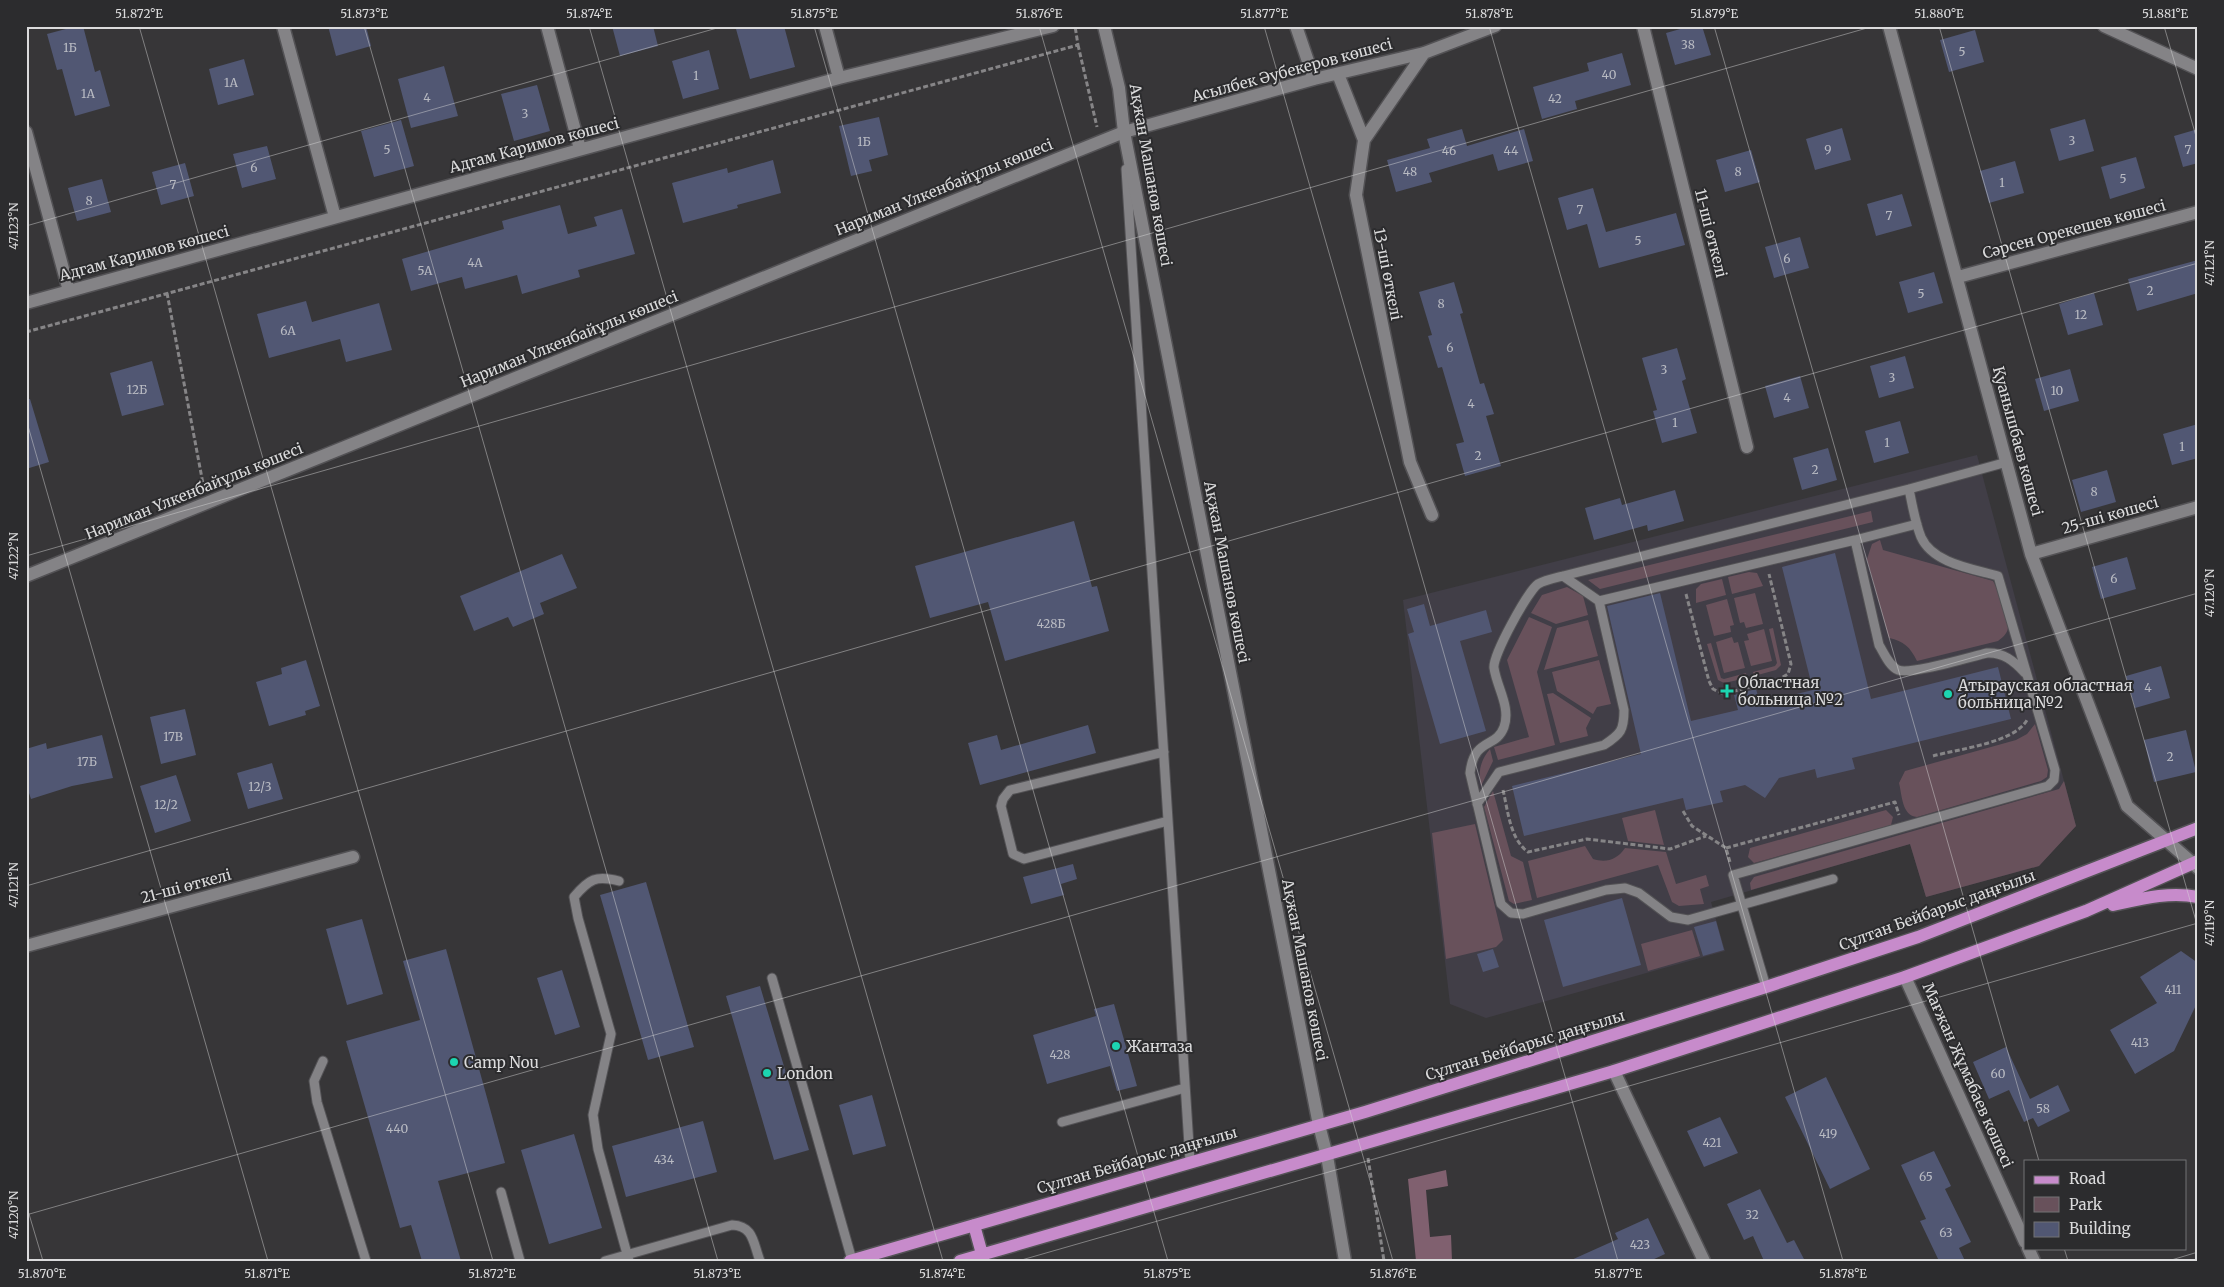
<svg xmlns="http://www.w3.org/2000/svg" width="2224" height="1287" viewBox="0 0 2224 1287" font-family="Merriweather,serif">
	<rect width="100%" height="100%" fill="#373638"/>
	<!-- built -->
	<path fill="#413e47" d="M1977 455 2076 826 2039 866 1926 897 1910 844 1711 902 1725 951 1486 1018 1450 1004 1403 600Z"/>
	<!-- green -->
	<path fill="#68515b" d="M1871 511 1873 522 1600 589 1588 580Z
		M1880 540 1883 550 1993 581C1998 589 2009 619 2008 628 2007 634 2002 638 1998 641L1917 661C1910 647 1904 641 1889 638L1867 559 1872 544Z
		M1749 572 1757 573 1763 586 1732 594 1728 577Z
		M1722 579 1726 595 1696 603V589L1701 584Z
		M1567 587 1583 596 1588 615 1556 624 1531 613 1542 595Z
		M1755 593 1763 624 1746 628 1744 622 1740 623 1734 598Z
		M1727 599 1734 625 1730 626 1731 632 1714 636 1706 605Z
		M1529 617 1552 627 1537 672 1555 745 1498 760 1494 747 1529 737 1507 660Z
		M1588 620 1598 656 1544 670 1557 628Z
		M1773 628 1781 665 1776 670 1754 676 1753 672 1775 666 1777 663 1769 629Z
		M1764 629 1772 661 1751 666 1744 641 1749 640 1747 634Z
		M1732 637 1734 643 1738 642 1745 668 1724 673 1716 642Z
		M1711 643 1721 678 1724 679 1746 673 1747 678 1724 683 1718 680 1707 644Z
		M1599 660 1611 704 1597 707 1593 714 1557 691 1552 672Z
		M1553 693 1591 718 1586 728 1588 736 1560 743 1547 694Z
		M2035 724 2048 770 2047 777 2041 781 1917 817C1902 816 1902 795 1899 783L1905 771 2016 740 2027 734Z
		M1490 749 1493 761 1481 786C1478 772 1480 761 1490 749Z
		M2064 781 2076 826 2039 866 1926 897 1910 844 1751 890 1750 883 1754 877 2059 789Z
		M1493 791 1511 856 1523 862 1532 900 1514 904 1509 901 1484 807Z
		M1655 810 1664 845 1628 841 1622 818Z
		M1886 810 1893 817 1891 825 1754 863 1748 857 1750 848Z
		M1475 824 1503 940 1496 947 1446 959 1432 833Z
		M1585 846 1593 859C1606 863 1617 860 1625 848L1666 852 1676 884 1706 875 1709 886 1700 889 1704 904 1679 906 1672 902 1658 865 1537 898 1528 861Z
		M1692 930 1700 956 1648 971 1641 944Z"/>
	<!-- forest -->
	<path fill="#80606f" d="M1446 1170 1448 1186 1426 1190 1430 1237 1451 1235 1452 1261H1416L1408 1179Z"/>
	<!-- building -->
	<path fill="#515773" d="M77 26H83L95 72 100 70 110 106 75 116 62 69 57 70 47 34Z
		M328 26H366L371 46 336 56Z
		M612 26H653L658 46 620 56Z
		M746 26H784L795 67 750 79 736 29Z
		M1691 26H1702L1711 55 1675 65 1666 33Z
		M1975 30 1984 62 1949 72 1940 40Z
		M709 50 719 89 683 99 672 61Z
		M1622 53 1631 85 1575 101 1577 109 1542 119 1533 87 1589 71 1587 63Z
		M244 59 254 95 218 105 209 69Z
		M444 66 458 116 411 128 398 79Z
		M537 85 550 131 514 141 501 94Z
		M879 117 888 155 869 160 872 171 851 176 839 126Z
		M2085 119 2094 151 2059 161 2050 129Z
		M401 120 414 166 374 177 361 131Z
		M1842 128 1851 160 1815 170 1806 139Z
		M1462 129 1467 146 1524 129 1533 161 1498 171 1493 154 1429 173 1432 182 1396 192 1387 160 1430 148 1427 139Z
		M2198 129V163L2183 167 2174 136Z
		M267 146 276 179 242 188 233 154Z
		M1751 150 1760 182 1725 192 1716 160Z
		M2136 157 2145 188 2110 199 2101 167Z
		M773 160 781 193 737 205 738 208 683 223 672 183 727 168 728 173Z
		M2015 161 2024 193 1989 203 1980 171Z
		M185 163 194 196 161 205 152 172Z
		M102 179 111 212 77 221 68 188Z
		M1593 188 1606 232 1676 213 1685 245 1599 268 1587 224 1567 230 1558 198Z
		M1902 194 1912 226 1876 236 1867 204Z
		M560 205 568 234 597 226 594 217 622 209 635 254 578 270 580 277 522 294 517 275 465 289 462 277 411 291 402 259 504 229 502 221Z
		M1800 237 1809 268 1774 278 1765 247Z
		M2198 260V293L2137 311 2128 279Z
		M1934 272 1943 303 1908 313 1899 282Z
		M1454 282 1463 313 1460 314 1480 384 1484 383 1494 414 1486 416 1501 466 1465 476 1456 444 1464 442 1442 367 1438 368 1428 336 1432 335 1419 292Z
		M2094 293 2103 325 2068 335 2059 304Z
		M306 301 312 322 379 303 392 350 346 362 340 339 269 358 257 314Z
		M1677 348 1686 379 1682 381 1697 433 1662 443 1653 411 1657 410 1642 358Z
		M1905 356 1914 388 1879 398 1870 366Z
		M152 361 164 405 122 416 110 373Z
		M2070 369 2079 401 2044 411 2035 379Z
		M1800 376 1809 408 1774 418 1765 386Z
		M26 399H30L49 462 26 469Z
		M1900 421 1909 453 1874 463 1865 431Z
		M2198 424V458L2172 465 2163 434Z
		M1828 448 1837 480 1802 490 1793 458Z
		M2107 470 2116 502 2081 512 2072 480Z
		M1675 490 1684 521 1648 531 1647 525 1594 540 1585 508 1620 498 1622 505Z
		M1074 521 1092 587 1097 586 1109 631 1005 661 988 602 930 618 915 566Z
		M1835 553 1871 699 1998 667 2011 719 1852 758 1855 769 1817 778 1815 769 1779 778 1765 798 1745 785 1720 791 1723 802 1686 810 1683 798 1524 836 1512 786 1641 754 1607 606 1660 593 1691 721 1738 710 1734 695 1756 689 1760 703 1813 690 1782 567Z
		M562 554 577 588 540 603 544 614 513 627 508 617 474 631 460 596Z
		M2127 557 2136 589 2101 599 2092 567Z
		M1424 604 1430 626 1486 610 1492 632 1460 641 1486 731 1440 744 1408 634 1414 632 1407 609Z
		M306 660 320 706 305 711 306 715 269 726 256 682 282 674 281 668Z
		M2161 666 2170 698 2135 708 2126 676Z
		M185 709 196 755 161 764 150 717Z
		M1088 725 1096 753 980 785 968 743 997 735 1001 750Z
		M2186 730 2196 772 2154 782 2144 740Z
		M102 735 113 778 72 786 31 799 26 784V749L46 743 47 749Z
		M272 763 283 799 248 809 237 773Z
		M176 775 191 821 155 833 140 786Z
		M1073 864 1077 879 1061 884 1064 895 1031 904 1023 877Z
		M646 882 694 1047 648 1060 600 895Z
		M1622 898 1641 965 1563 987 1544 920Z
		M362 919 383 994 347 1005 326 929Z
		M1716 921 1724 950 1703 956 1694 927Z
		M446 949 505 1163 438 1181 461 1261H422L411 1225 400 1228 346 1041 420 1020 403 961Z
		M1493 949 1499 967 1483 972 1477 954Z
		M2181 951 2198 963V1001L2174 1051 2135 1074 2110 1030 2157 1003 2140 977Z
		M562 970 580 1027 555 1035 537 978Z
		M760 986 809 1150 774 1160 726 996Z
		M1114 1004 1137 1086 1117 1091 1110 1066 1047 1084 1033 1035 1096 1016 1094 1009Z
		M2006 1047 2030 1099 2058 1085 2070 1111 2038 1127 2033 1118 2024 1122 2009 1090 1989 1099 1973 1062Z
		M1826 1077 1870 1169 1830 1189 1785 1097Z
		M872 1095 886 1146 853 1155 839 1105Z
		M1720 1117 1738 1153 1704 1167 1687 1131Z
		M703 1121 717 1172 626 1197 612 1146Z
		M574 1134 602 1228 549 1244 521 1150Z
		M1934 1151 1951 1186 1945 1189 1971 1242 1959 1248 1965 1261H1939L1920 1221 1926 1219 1901 1165Z
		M1760 1189 1787 1243 1794 1240 1805 1261H1764L1753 1236 1744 1240 1727 1204Z
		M1648 1218 1665 1254 1650 1261H1569L1618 1239 1615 1233Z"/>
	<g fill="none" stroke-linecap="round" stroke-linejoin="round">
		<defs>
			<path id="service" d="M1126 169 1190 1161
				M1909 489 2007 462
				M1917 524 1855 540 1879 645C1884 653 1889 666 1898 670 1911 675 1970 657 1987 653 2003 652 2014 661 2025 673
				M1563 576 1599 601
				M1164 752 1010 790 1003 799 1001 806 1013 854 1024 859 1168 821
				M1477 804 1499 772 1604 745C1621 734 1624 730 1624 710L1599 601 1855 540
				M619 881C596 875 589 879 574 897L578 918 611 1034 593 1115 598 1149 629 1261
				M772 978 852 1260
				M1766 987 1733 875 2048 786 2054 780 2055 770 1998 576C1974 569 1933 564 1921 537 1915 522 1912 504 1909 489L1563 576C1555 578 1545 580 1538 584 1528 591 1492 656 1494 668 1497 688 1511 707 1504 727 1496 749 1474 737 1470 773L1501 904 1511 913 1523 914 1606 890 1625 888 1639 893 1671 917 1688 920 1833 879
				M323 1061 314 1081 317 1102 366 1261
				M1062 1122 1185 1088
				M501 1192 520 1261
				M605 1261 732 1225C754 1226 753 1243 760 1261"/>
			<path id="minor" d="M283 26 335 217
				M547 26 580 149
				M825 26 839 78
				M1296 26 1314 79
				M1643 26 1747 447
				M1889 26 2031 554 2127 806 2166 840
				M2104 26 2198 69
				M1424 53 1364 140 1356 195 1410 462 1432 515
				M1338 74 1364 140
				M26 132 69 291
				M1958 277 2198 212
				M26 303 839 78 1053 26
				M2031 554 2198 507
				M26 576 1124 132 1314 79 1424 53 1495 26
				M26 946 353 857
				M1905 977 2025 1242
				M1614 1071 1704 1261
				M2028 1248 2034 1261"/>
			<path id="tertiary" d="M1104 26 1119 88 1124 132 1319 1125 1327 1156 1345 1261
				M2166 840 2198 868"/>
			<path id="primary" d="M2113 905C2140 899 2169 891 2198 897
				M974 1225 982 1254
				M850 1261 1365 1112 1766 987 1918 937 2198 828
				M960 1261 1614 1071 1905 977 2086 911 2198 861"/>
		</defs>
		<!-- service casing -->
		<use href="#service" stroke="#535255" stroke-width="11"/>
		<!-- minor casing -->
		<use href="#minor" stroke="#535255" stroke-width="15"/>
		<!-- tertiary casing -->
		<use href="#tertiary" stroke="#535255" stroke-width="15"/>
		<!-- primary casing -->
		<use href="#primary" stroke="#535255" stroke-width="15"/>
		<!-- path -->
		<path stroke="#868587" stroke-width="3" stroke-dasharray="5 2.5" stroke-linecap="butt" d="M1078 45 1097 127
			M167 293 204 489
			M26 332 1078 45 1075 26
			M1686 594 1709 681 1713 689 1723 694 1778 680 1788 674 1791 664 1769 574
			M1933 756C1958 749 2014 743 2027 720
			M1503 790C1508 811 1510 839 1528 852L1587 839 1670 849 1706 836
			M1683 811 1692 826 1726 848 1730 862
			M1726 848 1895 802 1899 815
			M1368 1158 1384 1261"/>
		<!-- service -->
		<use href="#service" stroke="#848386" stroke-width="9"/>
		<!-- minor -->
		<use href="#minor" stroke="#848386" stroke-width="12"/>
		<!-- tertiary -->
		<use href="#tertiary" stroke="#848386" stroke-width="12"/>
		<!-- primary -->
		<use href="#primary" stroke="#c78bcb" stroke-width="12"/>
	</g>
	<!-- ticks -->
	<path fill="none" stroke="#dbdbdc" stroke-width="1" stroke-opacity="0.45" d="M139 26 493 1261M364 26 718 1261M589 26 943 1261M814 26 1168 1261M1039 26 1393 1261M1264 26 1618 1261M1489 26 1843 1261M1714 26 2039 1161M1939 26 2198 928M2164 26 2198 143M26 226 724 26M26 419 268 1261M26 556 1874 26M26 886 2198 263M26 1204 43 1261M26 1215 2198 593M2064 1248 2068 1261M1018 1261 2198 923M2168 1261 2198 1252"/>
	<!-- markers -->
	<g fill="#1cd5b1" stroke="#2c2c2e" stroke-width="2">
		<path d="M1724.5 683.5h5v5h5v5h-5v5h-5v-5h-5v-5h5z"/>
		<circle cx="1948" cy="694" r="5"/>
		<circle cx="1116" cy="1046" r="5"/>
		<circle cx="454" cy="1062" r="5"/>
		<circle cx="767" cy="1073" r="5"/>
	</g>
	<g text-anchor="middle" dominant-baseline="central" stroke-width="4" stroke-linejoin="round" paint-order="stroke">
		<!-- number labels -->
		<g font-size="12" fill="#b8bac2">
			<text x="1688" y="44">38</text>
			<text x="70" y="47">1Б</text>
			<text x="1962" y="51">5</text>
			<text x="1609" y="74">40</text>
			<text x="696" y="75">1</text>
			<text x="231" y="82">1А</text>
			<text x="88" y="93">1А</text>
			<text x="427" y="97">4</text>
			<text x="1555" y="98">42</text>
			<text x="525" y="113">3</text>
			<text x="2072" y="140">3</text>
			<text x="864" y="141">1Б</text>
			<text x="387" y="149">5</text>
			<text x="1828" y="149">9</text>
			<text x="2188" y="149">7</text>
			<text x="1449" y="150">46</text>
			<text x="1511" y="150">44</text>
			<text x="254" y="167">6</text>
			<text x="1410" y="171">48</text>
			<text x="1738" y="171">8</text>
			<text x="2123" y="178">5</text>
			<text x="2002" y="182">1</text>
			<text x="173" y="184">7</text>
			<text x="89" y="200">8</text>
			<text x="1580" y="209">7</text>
			<text x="1889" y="215">7</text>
			<text x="1638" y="240">5</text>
			<text x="1787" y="258">6</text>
			<text x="475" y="262">4А</text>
			<text x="425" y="270">5А</text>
			<text x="2150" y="290">2</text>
			<text x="1921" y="293">5</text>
			<text x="1441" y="303">8</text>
			<text x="2081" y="314">12</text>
			<text x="288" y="330">6А</text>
			<text x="1450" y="347">6</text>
			<text x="1664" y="369">3</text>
			<text x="1892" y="377">3</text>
			<text x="137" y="389">12Б</text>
			<text x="2057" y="390">10</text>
			<text x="1787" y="397">4</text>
			<text x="1471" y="403">4</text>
			<text x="1675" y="422">1</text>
			<text x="1887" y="442">1</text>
			<text x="2182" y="446">1</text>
			<text x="1478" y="455">2</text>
			<text x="1815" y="469">2</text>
			<text x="2094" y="491">8</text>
			<text x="2114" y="578">6</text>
			<text x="1051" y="623">428Б</text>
			<text x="2148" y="687">4</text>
			<text x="173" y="736">17В</text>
			<text x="2170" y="756">2</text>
			<text x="87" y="761">17Б</text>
			<text x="260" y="786">12/3</text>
			<text x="166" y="804">12/2</text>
			<text x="2173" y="989">411</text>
			<text x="2140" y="1042">413</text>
			<text x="1060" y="1054">428</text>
			<text x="1998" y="1073">60</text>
			<text x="2043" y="1108">58</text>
			<text x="397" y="1128">440</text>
			<text x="1828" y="1133">419</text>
			<text x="1712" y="1142">421</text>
			<text x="664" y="1159">434</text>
			<text x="1926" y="1176">65</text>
			<text x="1752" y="1214">32</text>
			<text x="1946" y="1232">63</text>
			<text x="1640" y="1244">423</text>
		</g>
		<!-- street labels -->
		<g font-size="15" fill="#dbdbdc" stroke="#2c2c2e">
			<text transform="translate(1292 70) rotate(-15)">Асылбек Әубекеров көшесі</text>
			<text transform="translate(534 145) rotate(-15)">Адгам Каримов көшесі</text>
			<text transform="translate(1151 175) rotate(80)">Ақжан Машанов көшесі</text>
			<text transform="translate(944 187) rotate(-22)">Нариман Үлкенбайұлы көшесі</text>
			<text transform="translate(2074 229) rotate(-15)">Сәрсен Орекешев көшесі</text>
			<text transform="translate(1711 233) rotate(76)">11-ші өткелі</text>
			<text transform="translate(144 253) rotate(-15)">Адгам Каримов көшесі</text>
			<text transform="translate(1388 274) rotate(79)">13-ші өткелі</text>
			<text transform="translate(569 339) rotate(-22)">Нариман Үлкенбайұлы көшесі</text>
			<text transform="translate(2018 441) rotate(75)">Қуанышбаев көшесі</text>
			<text transform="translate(194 491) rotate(-22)">Нариман Үлкенбайұлы көшесі</text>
			<text transform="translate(2110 515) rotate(-16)">25-ші көшесі</text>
			<text transform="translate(1227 572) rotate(79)">Ақжан Машанов көшесі</text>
			<text transform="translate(186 886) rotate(-15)">21-ші өткелі</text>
			<text transform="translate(1937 910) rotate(-20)">Сұлтан Бейбарыс даңғылы</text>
			<text transform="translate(1305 970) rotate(79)">Ақжан Машанов көшесі</text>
			<text transform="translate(1525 1045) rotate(-17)">Сұлтан Бейбарыс даңғылы</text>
			<text transform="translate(1968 1075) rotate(66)">Мағжан Жұмабаев көшесі</text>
			<text transform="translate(1137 1160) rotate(-16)">Сұлтан Бейбарыс даңғылы</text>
		</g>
		<!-- poi labels -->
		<g font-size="15" fill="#dbdbdc" stroke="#2c2c2e" text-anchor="start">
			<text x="1738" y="682">Областная<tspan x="1738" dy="17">больница №2</tspan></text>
			<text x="1958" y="685">Атырауская областная<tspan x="1958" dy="17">больница №2</tspan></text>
			<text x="1126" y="1046">Жантаза</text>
			<text x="464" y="1062">Camp Nou</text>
			<text x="777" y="1073">London</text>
		</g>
	</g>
	<!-- border -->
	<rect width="2224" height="1287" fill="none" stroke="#2c2c2e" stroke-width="55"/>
	<!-- legend -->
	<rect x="2024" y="1160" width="162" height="90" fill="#2c2c2e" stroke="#727274"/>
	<rect x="2034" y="1176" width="25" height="8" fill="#c78bcb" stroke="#727274"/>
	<text x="2069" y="1184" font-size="15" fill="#dbdbdc">Road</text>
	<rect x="2034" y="1197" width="25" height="15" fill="#68515b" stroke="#727274"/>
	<text x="2069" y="1210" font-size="15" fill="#dbdbdc">Park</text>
	<rect x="2034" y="1222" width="25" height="15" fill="#515773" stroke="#727274"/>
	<text x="2069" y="1234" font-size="15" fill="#dbdbdc">Building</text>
	<rect x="28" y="28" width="2168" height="1232" fill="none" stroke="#dbdbdc" stroke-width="2"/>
	<g font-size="12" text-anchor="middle" fill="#dbdbdc">
		<text x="139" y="18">51.872°E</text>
		<text x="364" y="18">51.873°E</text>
		<text x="589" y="18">51.874°E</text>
		<text x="814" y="18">51.875°E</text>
		<text x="1039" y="18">51.876°E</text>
		<text x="1264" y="18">51.877°E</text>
		<text x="1489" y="18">51.878°E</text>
		<text x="1714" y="18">51.879°E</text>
		<text x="1939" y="18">51.880°E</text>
		<text x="2165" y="18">51.881°E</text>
		<text transform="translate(14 226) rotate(-90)" y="4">47.123°N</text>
		<text transform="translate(2210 263) rotate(-90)" y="4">47.121°N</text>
		<text transform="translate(14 556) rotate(-90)" y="4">47.122°N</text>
		<text transform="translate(2210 593) rotate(-90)" y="4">47.120°N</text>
		<text transform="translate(14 885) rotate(-90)" y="4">47.121°N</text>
		<text transform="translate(2210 923) rotate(-90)" y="4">47.119°N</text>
		<text transform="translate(14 1215) rotate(-90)" y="4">47.120°N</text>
		<text x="42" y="1278">51.870°E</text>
		<text x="267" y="1278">51.871°E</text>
		<text x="492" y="1278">51.872°E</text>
		<text x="717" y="1278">51.873°E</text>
		<text x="942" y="1278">51.874°E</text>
		<text x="1167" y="1278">51.875°E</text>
		<text x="1393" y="1278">51.876°E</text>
		<text x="1618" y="1278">51.877°E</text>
		<text x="1843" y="1278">51.878°E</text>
	</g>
</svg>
